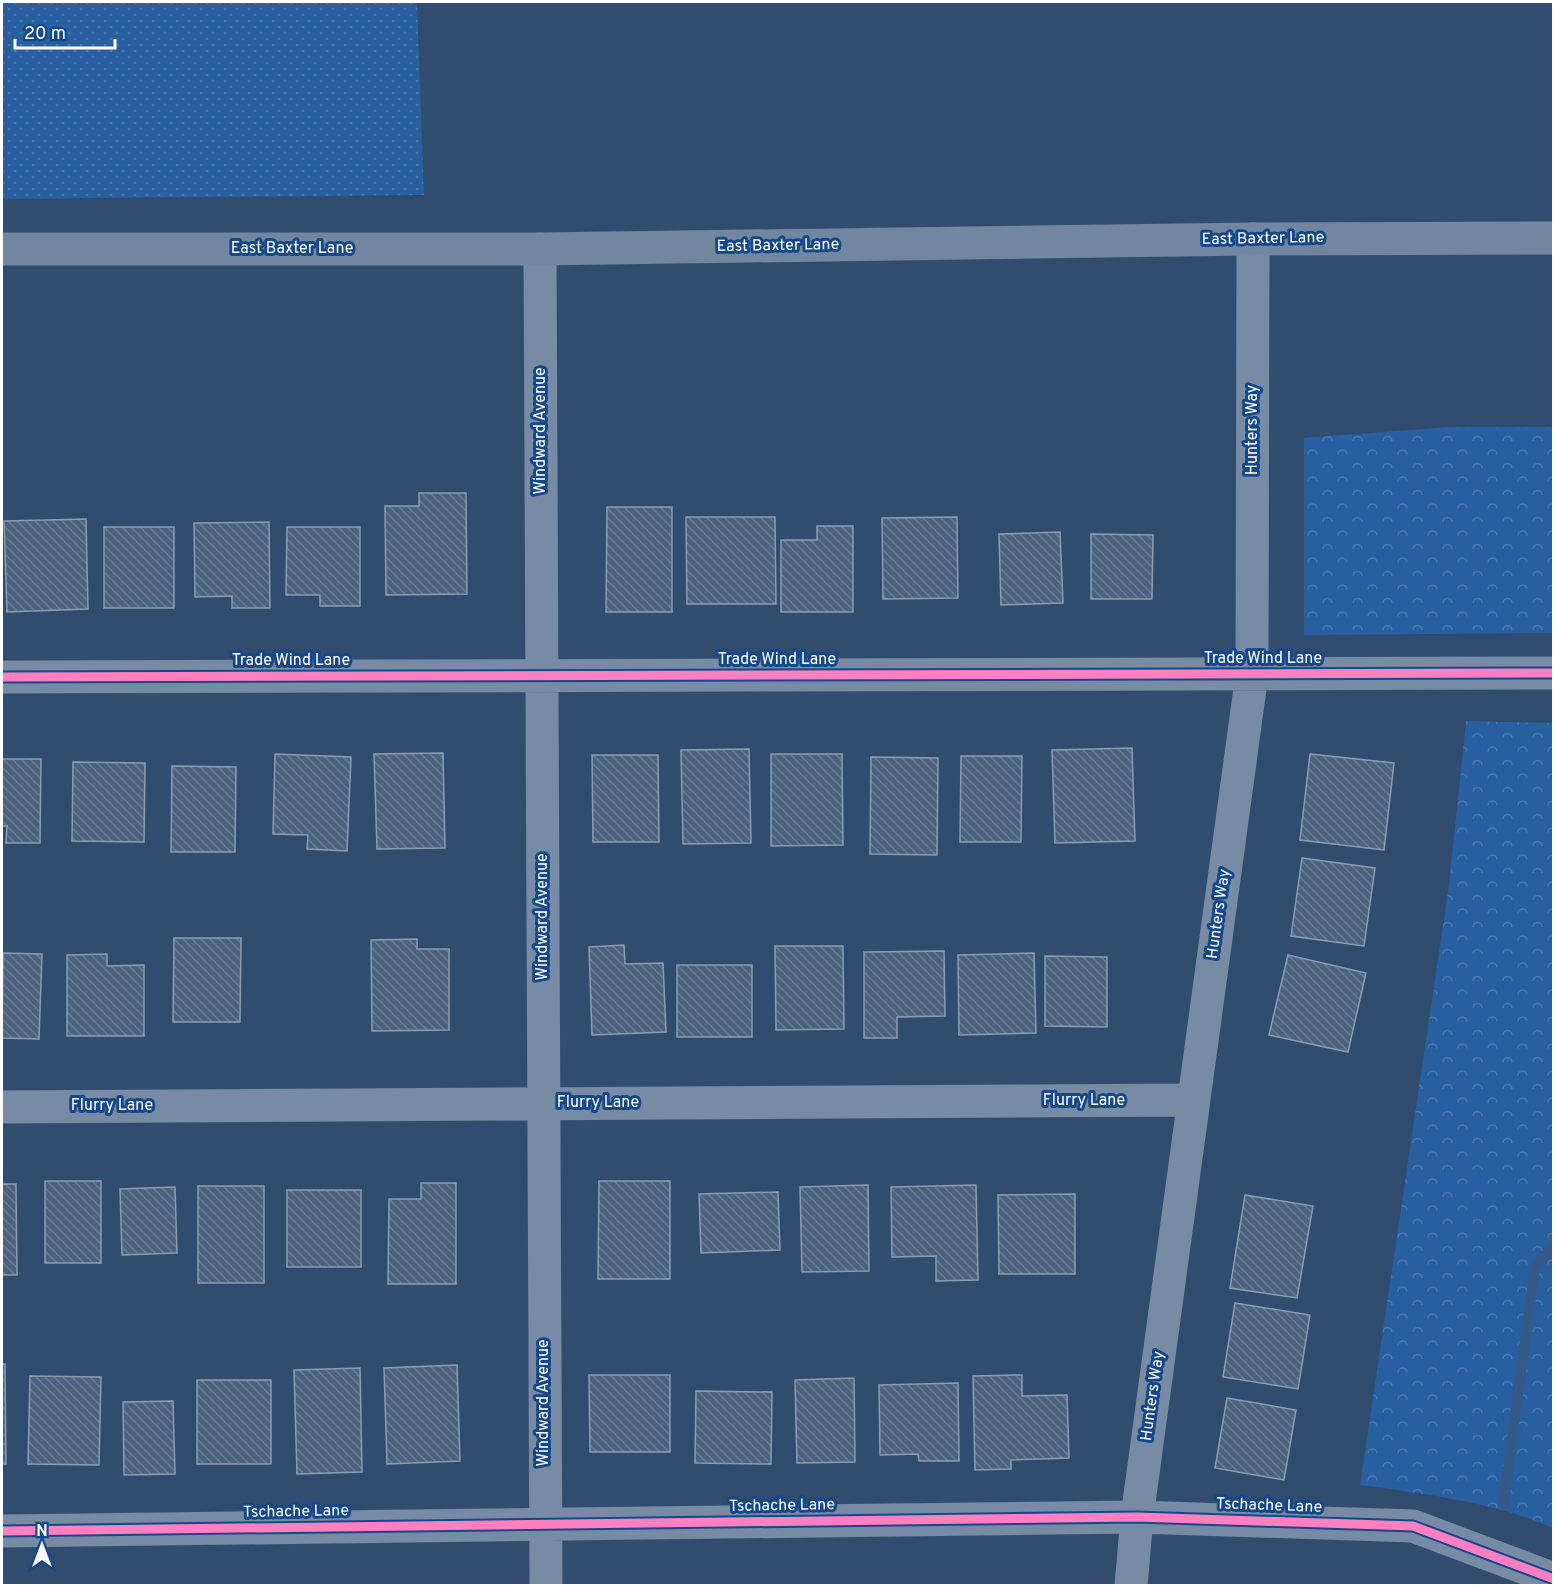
<svg xmlns="http://www.w3.org/2000/svg" width="1555" height="1587" viewBox="0 0 1555 1587" font-family="Overpass,sans-serif">
	<defs>
		<pattern id="grass-dots" width="8" height="8" patternUnits="userSpaceOnUse" patternTransform="scale(1.5)"><rect width="8" height="8" fill="#285fa0"/><path d="M2 2h.1M6 6h.1" fill="none" stroke="#4877ae" stroke-width="1.8" stroke-linecap="round"/></pattern>
		<pattern id="park-crowns" width="20" height="18" patternUnits="userSpaceOnUse" patternTransform="scale(1.5)"><rect width="20" height="18" fill="#285fa0"/><path d="M2 6a3 3 0 1 1 6 0M12 15a3 3 0 1 1 6 0" fill="none" stroke="#4877ae"/></pattern>
		<pattern id="building-back-hatch" width="6" height="6" patternUnits="userSpaceOnUse" patternTransform="scale(1.5)"><rect width="6" height="6" fill="#4c6380"/><path d="M-1 5l2 2M0 0l6 6M5-1l2 2" fill="none" stroke="#677a93"/></pattern>
	</defs>
	<rect width="100%" height="100%" fill="#304c6f"/>
	<!-- grass -->
	<path fill="url(#grass-dots)" d="M2 2H417L424 195 2 199Z"/>
	<!-- park -->
	<path fill="url(#park-crowns)" d="M1450 427H1553V633L1304 635V438Z
		M1466 721 1553 723V1528C1497 1503 1422 1493 1360 1485L1449 885Z"/>
	<g fill="none" stroke-linecap="round" stroke-linejoin="round">
		<!-- stream -->
		<path stroke="#355a88" stroke-width="10" d="M1503 1506 1535 1267 1554 1246"/>
	</g>
	<!-- building -->
	<path fill="url(#building-back-hatch)" stroke="#8b9cb2" stroke-width="1.5" d="M419 493H466L467 594 386 595 385 506H419Z
		M607 507H672V612H606Z
		M686 517H775L776 604H687Z
		M957 517 958 598 883 599 882 518Z
		M86 519 88 609 7 612 4 521Z
		M269 522 270 608H232V596L195 597 194 523Z
		M817 526H853V612H781V540H817Z
		M104 527H174V608H104Z
		M287 527H360V606H320V595H286Z
		M1060 532 1063 603 1001 605 999 534Z
		M1091 534 1153 535 1152 599H1091Z
		M1132 748 1135 841 1055 843 1052 750Z
		M749 749 751 843 683 844 681 750Z
		M443 753 445 848 377 849 374 754Z
		M275 754 351 757 347 851 307 849 308 835 273 834Z
		M771 754H842L843 845 771 846Z
		M1310 754 1394 763 1384 850 1300 840Z
		M592 755H658L659 842H593Z
		M961 756H1022L1021 842H960Z
		M871 757 938 758 937 855 870 854Z
		M2 759H41L40 843H6L7 826H2Z
		M73 762 145 763 144 842 72 841Z
		M172 766 236 767 235 852H171Z
		M1302 858 1375 868 1364 946 1291 936Z
		M174 938H241L240 1022H173Z
		M417 939V949H449V1030L372 1031 371 940Z
		M624 945 625 964 663 963 666 1032 592 1035 589 947Z
		M775 946H843L844 1029 776 1030Z
		M944 951 945 1016 897 1017V1038H864V952Z
		M3 953 42 954 39 1039 2 1038Z
		M1034 953 1036 1033 959 1035 958 955Z
		M107 954V966L144 965V1036H67V955Z
		M1288 955 1366 973 1348 1052 1269 1035Z
		M1045 956 1107 957V1027L1045 1026Z
		M677 965H752V1037H677Z
		M45 1181H101V1263H45Z
		M599 1181H670V1279H598Z
		M421 1183H456V1284H388L389 1199H421Z
		M2 1184H16L17 1275H2Z
		M868 1185 869 1271 802 1272 800 1187Z
		M976 1185 978 1280 936 1281V1256L892 1257 891 1187Z
		M198 1186H264V1283H198Z
		M175 1187 177 1253 122 1255 120 1189Z
		M287 1190H361V1267H287Z
		M778 1192 780 1250 701 1253 699 1194Z
		M1075 1194V1274H999L998 1195Z
		M1245 1195 1313 1206 1297 1298 1230 1288Z
		M1235 1303 1310 1315 1298 1389 1223 1377Z
		M2 1364H5L6 1464H2Z
		M457 1365 460 1461 387 1464 384 1368Z
		M360 1368 362 1472 297 1474 294 1370Z
		M589 1375H670V1452H590Z
		M1022 1375V1396L1067 1395 1069 1458 1011 1460V1469L975 1470 973 1376Z
		M30 1376 101 1377 99 1465 28 1464Z
		M854 1378 855 1462 797 1463 795 1380Z
		M197 1380H271V1464H197Z
		M958 1383 959 1461H919L918 1454 880 1455 879 1385Z
		M696 1391 772 1392 771 1464 695 1463Z
		M1227 1398 1296 1410 1284 1480 1215 1468Z
		M173 1401 175 1474 124 1475 123 1402Z"/>
	<g fill="none" stroke-linecap="round" stroke-linejoin="round">
		<!-- minor -->
		<path stroke="#778ca4" stroke-width="33" d="M540 249 546 1586
			M2 677 1554 673
			M2 1107 1194 1100
			M2 1531 1137 1517 1413 1526 1554 1579
			M1131 1586 1137 1517 1252 674 1253 239"/>
		<!-- secondary -->
		<path stroke="#72879f" stroke-width="33" d="M2 249H540L1253 239 1554 238"/>
		<defs>
			<path id="cycleway" d="M2 677 1554 673
				M2 1531 1137 1517 1413 1526 1554 1579"/>
		</defs>
		<!-- cycleway casing -->
		<use href="#cycleway" stroke="#15488a" stroke-width="13"/>
		<!-- cycleway -->
		<use href="#cycleway" stroke="#ff80c0" stroke-width="9"/>
	</g>
	<g text-anchor="middle" dominant-baseline="central" stroke-width="6" stroke-linejoin="round" paint-order="stroke">
		<!-- street labels -->
		<g font-size="16" fill="#fff" stroke="#15488a">
			<text transform="translate(1263 239) rotate(-1)">East Baxter Lane</text>
			<text transform="translate(778 246) rotate(-1)">East Baxter Lane</text>
			<text x="292" y="249">East Baxter Lane</text>
			<text transform="translate(1253 430) rotate(-90)">Hunters Way</text>
			<text transform="translate(541 431) rotate(-90)">Windward Avenue</text>
			<text x="1263" y="659">Trade Wind Lane</text>
			<text x="777" y="660">Trade Wind Lane</text>
			<text x="291" y="661">Trade Wind Lane</text>
			<text transform="translate(1219 914) rotate(-82)">Hunters Way</text>
			<text transform="translate(543 917) rotate(-90)">Windward Avenue</text>
			<text x="1084" y="1101">Flurry Lane</text>
			<text x="598" y="1103">Flurry Lane</text>
			<text x="112" y="1106">Flurry Lane</text>
			<text transform="translate(1153 1396) rotate(-82)">Hunters Way</text>
			<text transform="translate(544 1403) rotate(-90)">Windward Avenue</text>
			<text transform="translate(782 1506) rotate(-1)">Tschache Lane</text>
			<text transform="translate(1269 1506) rotate(2)">Tschache Lane</text>
			<text transform="translate(296 1512) rotate(-1)">Tschache Lane</text>
		</g>
	</g>
	<!-- border -->
	<rect width="1555" height="1587" fill="none" stroke="#ffffff" stroke-width="6"/>
	<!-- north arrow -->
	<g transform="translate(42 1545)" stroke="#15488a" stroke-width="4.5" paint-order="stroke">
	<path d="M0-4.5L10 22L0 15L-10 22Z" fill="#ffffff"/>
	<text y="-9" font-size="16" font-weight="bold" text-anchor="middle" fill="#ffffff">N</text>
	</g>
	<!-- scale -->
	<path d="M15 39v9h100v-9" fill="none" stroke="#ffffff" stroke-width="3"/>
	<text x="24" y="39" font-size="18" fill="#ffffff" stroke="#15488a" stroke-width="4.5" paint-order="stroke">20 m</text>
</svg>
